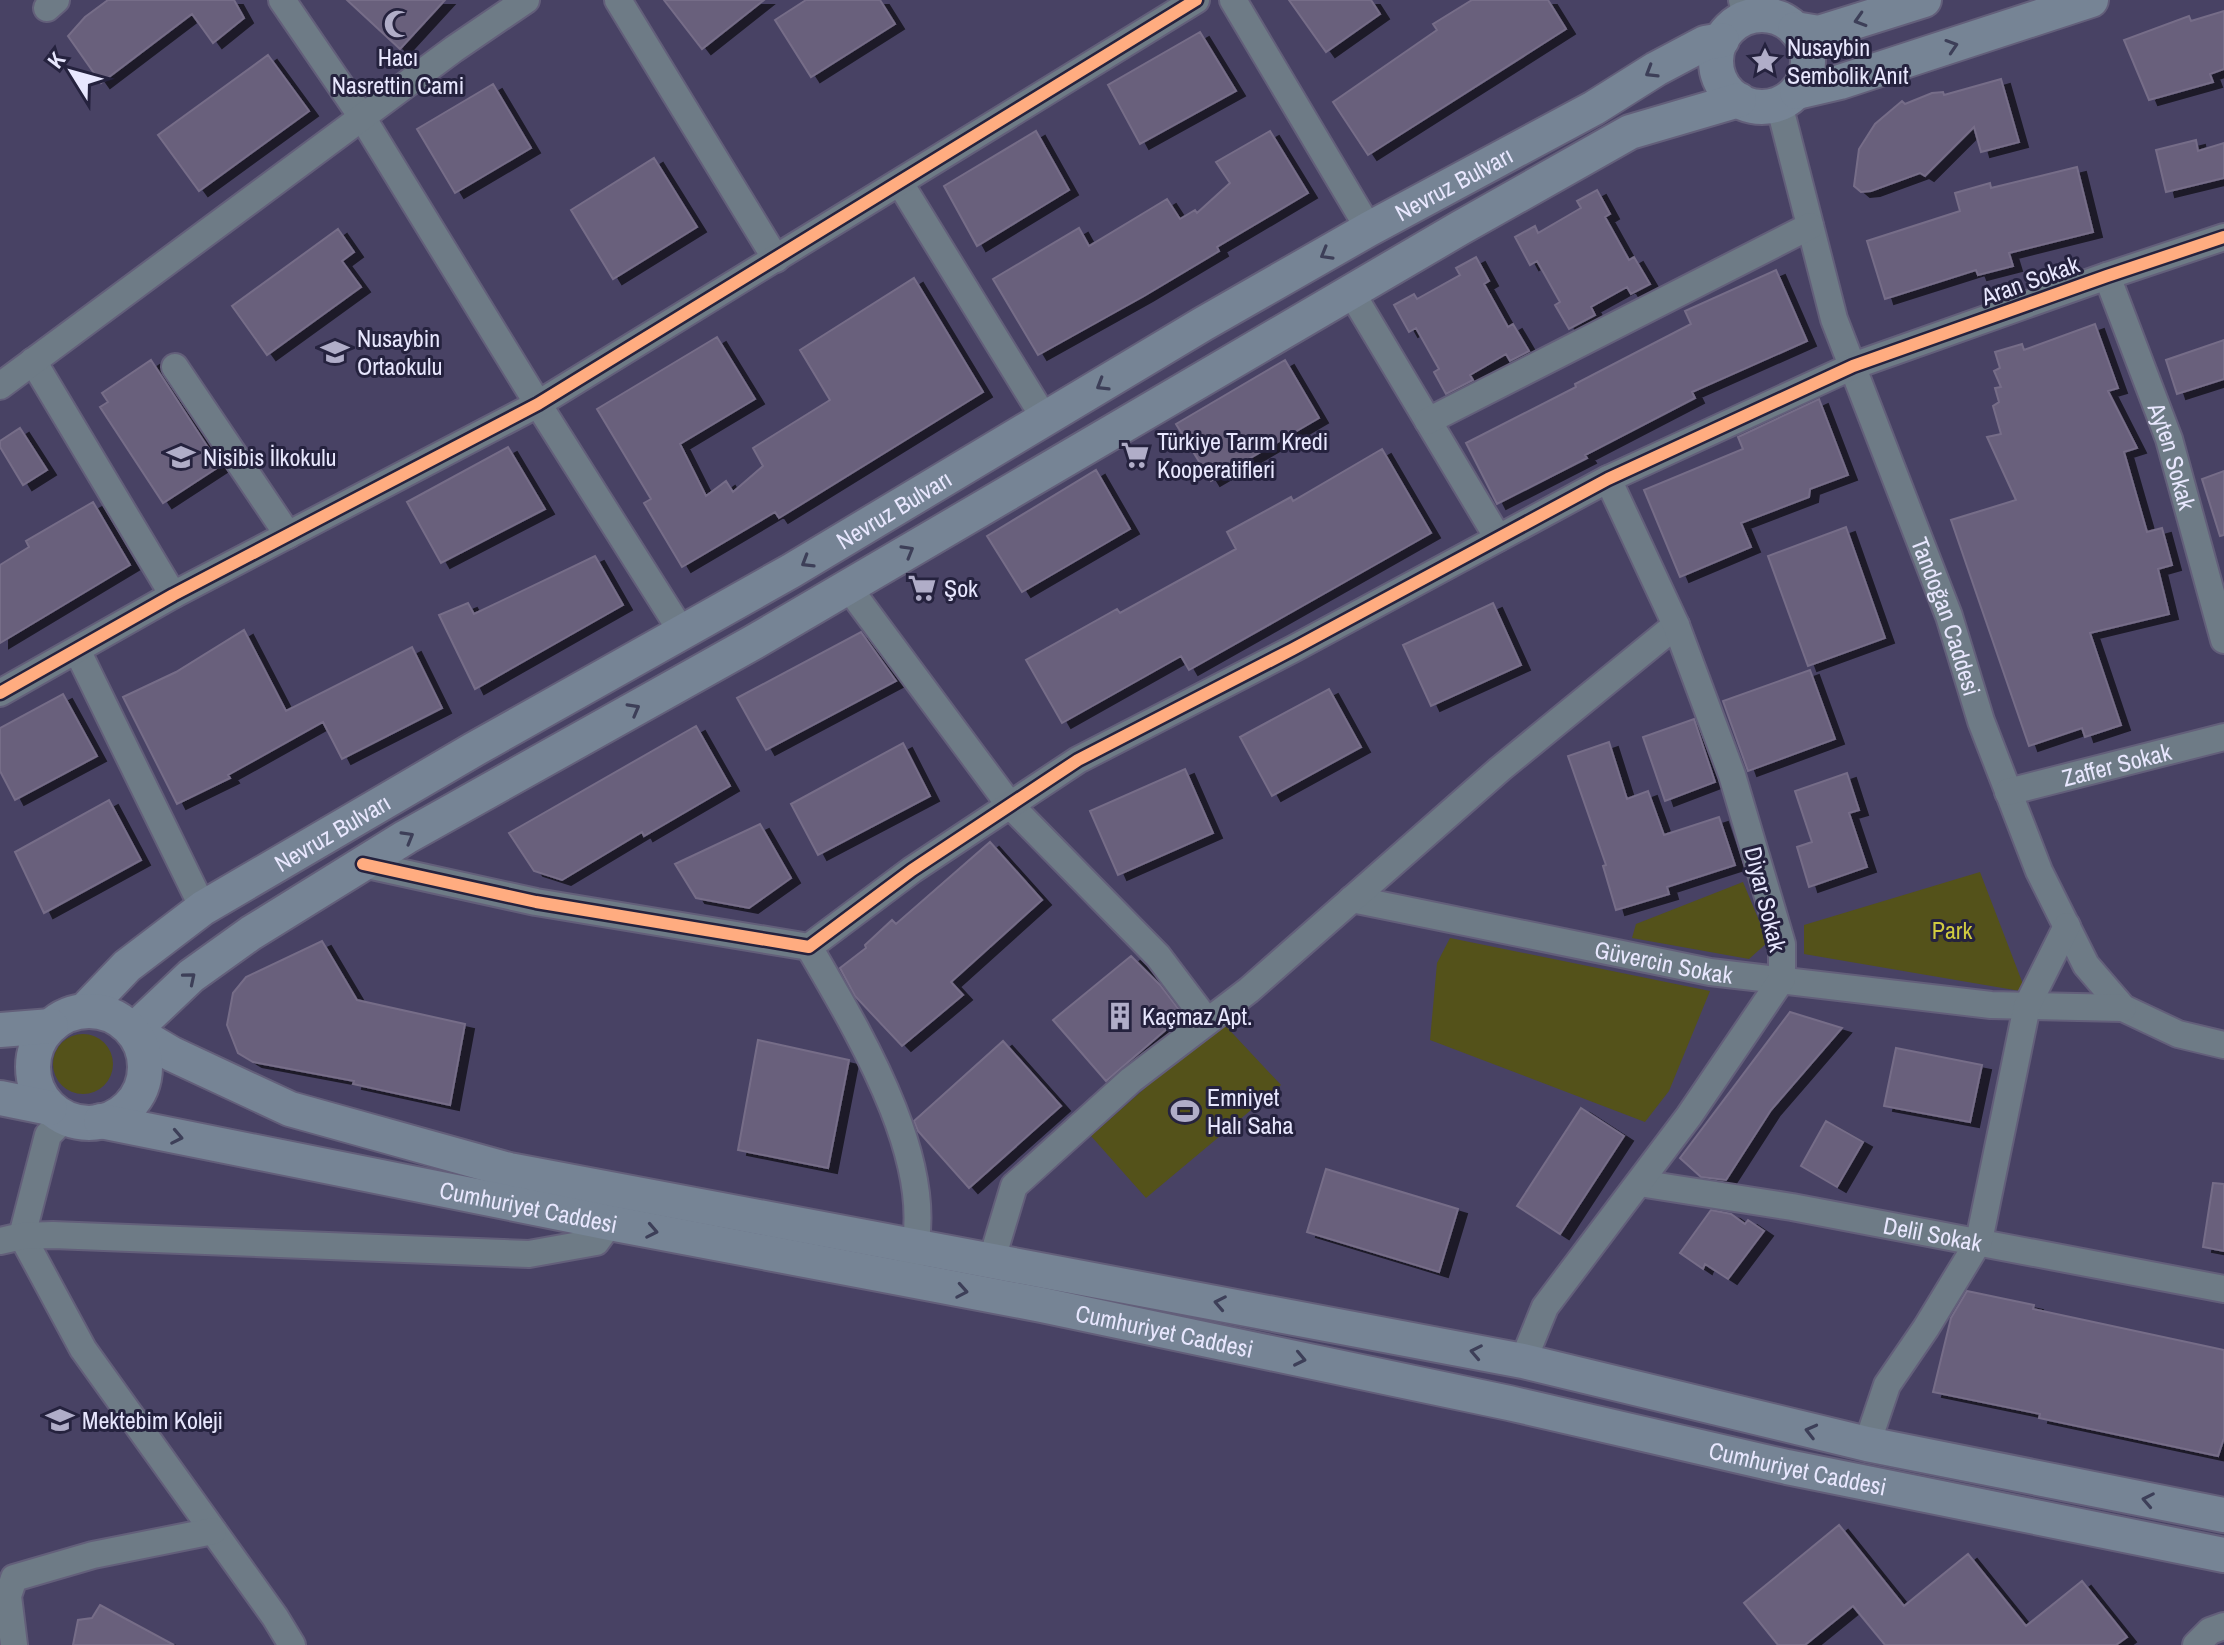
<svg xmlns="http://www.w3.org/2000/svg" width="2224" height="1645" viewBox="0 0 2224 1645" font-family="'Archivo Narrow',sans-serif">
	<defs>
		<filter id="shadow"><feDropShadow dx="9" dy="5" stdDeviation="0" flood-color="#0009"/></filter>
	</defs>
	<rect width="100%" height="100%" fill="#484264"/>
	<!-- green -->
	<path fill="#54521a" d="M1980 872 2026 992 1804 954V925Z
		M1743 882 1768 942 1749 959 1632 938 1636 924Z
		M1450 938 1710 991 1669 1091 1645 1122 1430 1040 1437 963Z
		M1221 1021 1281 1085 1146 1198 1091 1136Z
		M53 1064a30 30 0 1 1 60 0a30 30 0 1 1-60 0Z"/>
	<!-- building -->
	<path fill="#69607c" stroke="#766d88" stroke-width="2" filter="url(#shadow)" d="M108 0H234L244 18 213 43 192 14 101 83 68 36 85 17Z
		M347 0H445L400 49Z
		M664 0H764L702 49Z
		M806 0H880L895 24 811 77 775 20Z
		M1289 0H1371L1380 14 1326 52Z
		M1472 0H1548L1566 29 1368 155 1333 102 1437 30 1433 24Z
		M2224 11V69L2210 74 2213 82 2149 100 2124 40 2189 16 2191 21Z
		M1200 32 1236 91 1140 144 1108 85Z
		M268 55 309 111 199 191 158 135Z
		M2001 79 2019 142 1981 152 1974 127 1925 176 1920 173 1871 191 1861 192 1854 186 1859 149 1875 124 1902 101 1905 104 1932 93 1943 92 1944 95Z
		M493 84 531 148 455 193 417 129Z
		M1036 131 1069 190 977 246 944 186Z
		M1270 131 1308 193 1217 247 1219 251 1144 296 1038 355 993 279 1079 228 1089 246 1167 199 1180 219 1195 210 1197 213 1230 183 1216 162Z
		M2196 140 2198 151 2224 143V178L2166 192 2156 150Z
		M654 158 697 227 613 279 571 210Z
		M2077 167 2093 232 2009 253 2013 266 1978 275 1976 270 1885 299 1867 241 1960 211 1955 193 1990 183 1991 188Z
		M1597 190 1610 214 1605 217 1629 260 1634 257 1650 284 1631 294 1627 287 1591 307 1595 315 1569 329 1555 305 1560 302 1537 261 1530 265 1515 237 1535 226 1538 233 1581 208 1577 201Z
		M338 229 354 252 342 261 361 287 267 355 232 306Z
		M1476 257 1489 281 1484 284 1508 327 1513 324 1529 351 1510 361 1506 354 1470 375 1473 380 1446 394 1434 372 1439 369 1416 328 1409 332 1394 305 1414 294 1417 299 1460 275 1456 268Z
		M1776 270 1807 341 1692 392 1695 398 1585 455 1587 458 1497 504 1466 443 1576 387 1575 384 1691 324 1685 311Z
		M914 278 983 392 779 518 775 512 682 567 644 503 651 499 597 409 717 337 755 399 680 444 706 496 726 481 733 492 763 466 753 448 830 400 800 350Z
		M2095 324 2118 388 2108 391 2137 448 2124 452 2147 532 2162 528 2172 565 2158 569 2169 614 2090 633 2121 725 2085 737 2082 728 2029 746 1951 520 2016 500 1987 437 2001 434 1993 406 1999 402 1995 388 2001 387 1994 371 2000 368 1995 352 2022 344 2024 350Z
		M2224 340V379L2177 394 2166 360Z
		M151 360 220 466 163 503 100 407 108 402 102 393Z
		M1285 360 1319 418 1211 481 1176 424Z
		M1819 399 1848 475 1810 489 1809 497 1741 523 1751 547 1680 577 1644 490 1743 449 1738 437Z
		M20 428 47 470 23 485 0 447V441Z
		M508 447 545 509 441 563 407 502Z
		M1382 449 1431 533 1189 670 1181 656 1062 723 1026 660 1117 609 1120 613 1236 549 1227 532 1291 497 1293 501Z
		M1096 470 1130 529 1022 592 987 536Z
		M2224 471V535L2220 536 2202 479Z
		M93 502 130 565 0 643V565L29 547 26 541Z
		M1846 527 1885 638 1808 666 1768 556Z
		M595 556 623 605 475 689 439 615 468 603 474 614Z
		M1493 603 1521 665 1431 706 1403 645Z
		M244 630 286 711 412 647 442 708 342 759 323 722 228 775 230 778 177 804 123 697 176 672Z
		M861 632 896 681 766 750 737 698Z
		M1810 670 1835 739 1748 771 1723 701Z
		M1329 689 1361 747 1272 796 1240 737Z
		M63 694 97 756 15 800 0 771V728Z
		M1694 719 1715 782 1665 801 1643 737Z
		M696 726 730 786 644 836 642 832 562 880 534 871 509 833Z
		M1609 742 1627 799 1648 791 1664 835 1719 817 1735 865 1667 887 1669 894 1616 910 1603 866 1606 865 1568 756Z
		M903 743 930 796 818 855 791 804Z
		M1185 769 1213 833 1118 875 1090 811Z
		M1847 773 1859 810 1849 813 1867 867 1809 887 1797 847 1812 842 1795 791Z
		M109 800 141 860 44 913 15 852Z
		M760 824 791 878 749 908 696 898 675 864Z
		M990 842 1042 900 951 982 963 995 902 1046 855 996 840 968 866 948 865 945 892 920 896 924Z
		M322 941 357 1000 465 1024 450 1105 353 1084 354 1081 253 1062 238 1053 227 1025 233 993 246 977Z
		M1131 956 1160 985 1183 1015 1106 1081 1053 1020Z
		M1790 1012 1842 1028 1771 1110 1726 1180 1701 1177 1680 1158Z
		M758 1040 849 1060 828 1168 738 1150Z
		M1003 1041 1061 1106 969 1188 918 1131 914 1121Z
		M1896 1048 1982 1065 1970 1122 1884 1106Z
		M1581 1108 1624 1136 1560 1234 1517 1206Z
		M1826 1121 1863 1142 1837 1187 1801 1166Z
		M1326 1169 1458 1209 1439 1272 1307 1232Z
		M2213 1183 2224 1184V1251L2203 1247Z
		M1711 1210 1731 1214 1745 1224 1748 1220 1764 1231 1728 1279 1705 1264 1703 1269 1680 1253Z
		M1967 1291 2034 1305 2033 1309 2224 1350V1438L2218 1456 2039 1418 2040 1414 1933 1392 1951 1318Z
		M1839 1525 1904 1606 1968 1554 2026 1626 2082 1581 2127 1637 2116 1645H1885L1853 1606 1805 1645H1778L1744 1603Z
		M100 1605 174 1645H73L78 1620 92 1618Z"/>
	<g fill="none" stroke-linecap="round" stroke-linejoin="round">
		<defs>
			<g id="minor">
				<path d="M282 0 362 117 538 404 682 632"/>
				<path d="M618 0 776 259"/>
				<path d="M1233 0 1369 229"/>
				<path d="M1742 0 1747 18"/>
				<path d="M47 8 56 0"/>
				<path id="s1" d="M1779 104 1834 319 1949 616 1981 721 2039 871 2086 965 2123 1008 2178 1034 2224 1045"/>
				<path d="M900 183 1045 419"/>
				<path id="s2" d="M2107 276 2169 439 2224 640"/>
				<path d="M1351 292 1498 538"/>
				<path d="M33 361 173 595"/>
				<path d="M175 367 288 535"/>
				<path d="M0 386 454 49 526 0"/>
				<path d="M1428 421 1810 226"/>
				<path d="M848 587 1009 804 1158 956 1207 1021"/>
				<path d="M77 650 203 908"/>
				<path d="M0 693 173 595 538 404 1196 0"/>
				<path id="s3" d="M2008 792 2224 737"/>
				<path d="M363 864 536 902 809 947 912 870 1078 760 1293 649 1608 479 1853 366 2107 276 2224 237"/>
				<path id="s4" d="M1352 899 1710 972 1991 1005 2123 1008"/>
				<path d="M809 947C856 1028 942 1167 911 1262"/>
				<path d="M65 1118 48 1135 22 1236 83 1349 275 1617 292 1645"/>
				<path id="s5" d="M1639 1183 1792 1207 2224 1289"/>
				<path d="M0 1241 22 1236 53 1235 529 1254 596 1242 610 1223"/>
				<path d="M992 1259 1014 1186 1131 1080 1249 990 1500 769 1676 625"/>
				<path d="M1523 1361 1545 1307 1689 1116 1782 979V944L1732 775 1676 625 1608 479"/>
				<path d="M1867 1444 1887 1385 1926 1328 1979 1241 2027 1006 2067 926"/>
				<path d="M14 1645 8 1596 14 1578 93 1555 213 1531"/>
				<path d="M2196 1645 2210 1631 2224 1626"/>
			</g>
			<g id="major">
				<circle cx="1762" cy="61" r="46"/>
				<path d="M1795 29 1819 33 1924 0"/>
				<path d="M1797 92 1840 82 2091 0"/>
				<path d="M1739 100 1630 132 1460 228 754 642 406 837 251 933 191 976 133 1031 172 1054 290 1109 509 1170 1523 1361 1867 1444 2224 1515"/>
				<path id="s6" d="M85 1010 127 966 203 908 473 750 791 571 1203 324 1369 229 1594 108 1656 69 1705 43 1722 40"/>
				<circle cx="89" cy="1067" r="56"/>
				<path d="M0 1030 51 1026"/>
				<path d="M0 1098 50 1108"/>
				<path id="s7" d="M101 1121 610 1223 1042 1305 1509 1403 1787 1467 2224 1555"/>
			</g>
		</defs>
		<!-- minor casing -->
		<use href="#minor" stroke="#635f7a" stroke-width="30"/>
		<!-- major casing -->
		<use href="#major" stroke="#635f7a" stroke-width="38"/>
		<!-- minor -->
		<use href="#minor" stroke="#6e7b86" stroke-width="26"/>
		<!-- major -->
		<use href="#major" stroke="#768495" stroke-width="34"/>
		<defs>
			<path id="cycleway" d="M0 693 173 595 538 404 1196 0
				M363 864 536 902 809 947 912 870 1078 760 1293 649 1608 479 1853 366 2107 276 2224 237"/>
		</defs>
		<!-- cycleway casing -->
		<use href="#cycleway" stroke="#25223e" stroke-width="17"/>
		<!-- cycleway -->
		<use href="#cycleway" stroke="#ffac80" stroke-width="12"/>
	</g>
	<!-- one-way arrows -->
	<defs><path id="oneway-chevron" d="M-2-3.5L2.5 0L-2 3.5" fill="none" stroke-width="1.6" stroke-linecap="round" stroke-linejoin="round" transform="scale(2)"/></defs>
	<g stroke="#3d3f58">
		<use href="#oneway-chevron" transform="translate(1860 20) rotate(163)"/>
		<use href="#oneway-chevron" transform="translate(1952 46) rotate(-18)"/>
		<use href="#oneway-chevron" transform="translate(1651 72) rotate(149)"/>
		<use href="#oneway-chevron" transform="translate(1326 254) rotate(150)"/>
		<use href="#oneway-chevron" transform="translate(1102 385) rotate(149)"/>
		<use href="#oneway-chevron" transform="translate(908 551) rotate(-30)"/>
		<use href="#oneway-chevron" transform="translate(807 562) rotate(149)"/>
		<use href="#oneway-chevron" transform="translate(634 709) rotate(-29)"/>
		<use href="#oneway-chevron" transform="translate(408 837) rotate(-30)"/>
		<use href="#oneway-chevron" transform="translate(190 978) rotate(-40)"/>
		<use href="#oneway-chevron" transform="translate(177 1137) rotate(11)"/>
		<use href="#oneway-chevron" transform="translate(652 1231) rotate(11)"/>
		<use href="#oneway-chevron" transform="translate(962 1291) rotate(10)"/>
		<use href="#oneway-chevron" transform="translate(1220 1303) rotate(-169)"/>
		<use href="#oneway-chevron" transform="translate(1476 1352) rotate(-169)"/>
		<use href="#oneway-chevron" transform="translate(1300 1359) rotate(12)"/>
		<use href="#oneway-chevron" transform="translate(1811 1431) rotate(-166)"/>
		<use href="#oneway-chevron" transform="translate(2148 1500) rotate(-169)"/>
	</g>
	<!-- icons -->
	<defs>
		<symbol id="mosque-bare" viewBox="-9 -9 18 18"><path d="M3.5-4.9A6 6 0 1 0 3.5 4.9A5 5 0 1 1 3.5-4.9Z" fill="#b0adc8" stroke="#25223e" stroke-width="2.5" paint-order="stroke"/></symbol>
		<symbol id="sight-bare" viewBox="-9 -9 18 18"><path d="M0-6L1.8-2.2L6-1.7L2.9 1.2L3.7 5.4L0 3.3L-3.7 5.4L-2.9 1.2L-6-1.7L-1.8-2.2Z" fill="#b0adc8" stroke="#25223e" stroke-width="2.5" paint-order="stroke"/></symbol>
		<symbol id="school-bare" viewBox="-9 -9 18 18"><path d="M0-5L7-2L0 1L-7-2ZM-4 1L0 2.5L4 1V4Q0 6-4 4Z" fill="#b0adc8" stroke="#25223e" stroke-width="2.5" paint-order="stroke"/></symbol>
		<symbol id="supermarket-bare" viewBox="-9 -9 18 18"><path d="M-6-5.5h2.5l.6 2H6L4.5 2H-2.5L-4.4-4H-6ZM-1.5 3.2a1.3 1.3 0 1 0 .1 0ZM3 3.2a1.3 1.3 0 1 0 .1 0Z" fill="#b0adc8" stroke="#25223e" stroke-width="2.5" paint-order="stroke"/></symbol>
		<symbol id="building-bare" viewBox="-9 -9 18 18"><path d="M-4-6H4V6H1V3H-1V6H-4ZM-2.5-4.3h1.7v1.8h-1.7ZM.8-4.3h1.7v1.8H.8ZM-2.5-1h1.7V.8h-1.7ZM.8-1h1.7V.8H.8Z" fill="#b0adc8" stroke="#25223e" stroke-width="2.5" paint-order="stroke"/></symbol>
		<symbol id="stadium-bare" viewBox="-9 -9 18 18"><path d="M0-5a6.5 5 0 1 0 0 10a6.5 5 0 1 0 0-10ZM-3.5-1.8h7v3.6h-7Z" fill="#b0adc8" stroke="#25223e" stroke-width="2.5" paint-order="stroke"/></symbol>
	</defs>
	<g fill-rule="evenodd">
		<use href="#mosque-bare" x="378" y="4" width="40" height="40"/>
		<use href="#sight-bare" x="1745" y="41" width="40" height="40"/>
		<use href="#school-bare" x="315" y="332" width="40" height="40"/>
		<use href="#supermarket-bare" x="1115" y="435" width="40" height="40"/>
		<use href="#school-bare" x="161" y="437" width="40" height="40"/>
		<use href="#supermarket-bare" x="902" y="568" width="40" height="40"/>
		<use href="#building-bare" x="1100" y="996" width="40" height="40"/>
		<use href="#stadium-bare" x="1165" y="1091" width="40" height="40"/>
		<use href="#school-bare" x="40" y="1400" width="40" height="40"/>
	</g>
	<g text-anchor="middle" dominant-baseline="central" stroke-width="6" stroke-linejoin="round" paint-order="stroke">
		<!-- poi labels -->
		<g font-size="24" fill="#e8e7fe" stroke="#25223e" text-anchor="start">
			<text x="1787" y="47">Nusaybin<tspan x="1787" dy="28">Sembolik Anıt</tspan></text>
			<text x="398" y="57" text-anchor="middle">Hacı<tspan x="398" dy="28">Nasrettin Cami</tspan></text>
			<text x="357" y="338">Nusaybin<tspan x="357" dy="28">Ortaokulu</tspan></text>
			<text x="1157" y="441">Türkiye Tarım Kredi<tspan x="1157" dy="28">Kooperatifleri</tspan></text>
			<text x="203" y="457">Nisibis İlkokulu</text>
			<text x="944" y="588">Şok</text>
			<text x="1142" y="1016">Kaçmaz Apt.</text>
			<text x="1207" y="1097">Emniyet<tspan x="1207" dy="28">Halı Saha</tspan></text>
			<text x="82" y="1420">Mektebim Koleji</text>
		</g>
		<!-- street labels -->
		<g font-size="24" fill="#e8e7fe" stroke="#25223e">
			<text stroke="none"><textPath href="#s6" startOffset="1602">Nevruz Bulvarı</textPath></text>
			<text transform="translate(2030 280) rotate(-20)">Aran Sokak</text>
			<text stroke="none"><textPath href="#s2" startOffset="192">Ayten Sokak</textPath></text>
			<text stroke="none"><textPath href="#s6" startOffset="954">Nevruz Bulvarı</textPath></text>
			<text stroke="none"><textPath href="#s1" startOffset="540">Tandoğan Caddesi</textPath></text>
			<text stroke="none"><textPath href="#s3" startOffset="112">Zaffer Sokak</textPath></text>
			<text stroke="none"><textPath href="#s6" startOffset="306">Nevruz Bulvarı</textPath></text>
			<text transform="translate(1766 899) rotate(76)">Diyar Sokak</text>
			<text stroke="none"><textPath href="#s4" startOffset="318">Güvercin Sokak</textPath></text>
			<text stroke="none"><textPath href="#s7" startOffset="436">Cumhuriyet Caddesi</textPath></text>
			<text stroke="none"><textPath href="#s5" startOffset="298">Delil Sokak</textPath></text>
			<text stroke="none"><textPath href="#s7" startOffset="1084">Cumhuriyet Caddesi</textPath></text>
			<text stroke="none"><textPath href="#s7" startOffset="1732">Cumhuriyet Caddesi</textPath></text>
		</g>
		<!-- park labels -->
		<g font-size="24" fill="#d0cb40" stroke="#25223e">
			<text x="1952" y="930">Park</text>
		</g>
	</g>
	<!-- north arrow -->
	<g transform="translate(72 72) rotate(307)" stroke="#25223e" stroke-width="6" paint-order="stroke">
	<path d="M0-6L14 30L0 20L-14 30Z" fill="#e8e7fe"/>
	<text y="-12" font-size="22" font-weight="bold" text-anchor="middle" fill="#e8e7fe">K</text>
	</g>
</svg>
